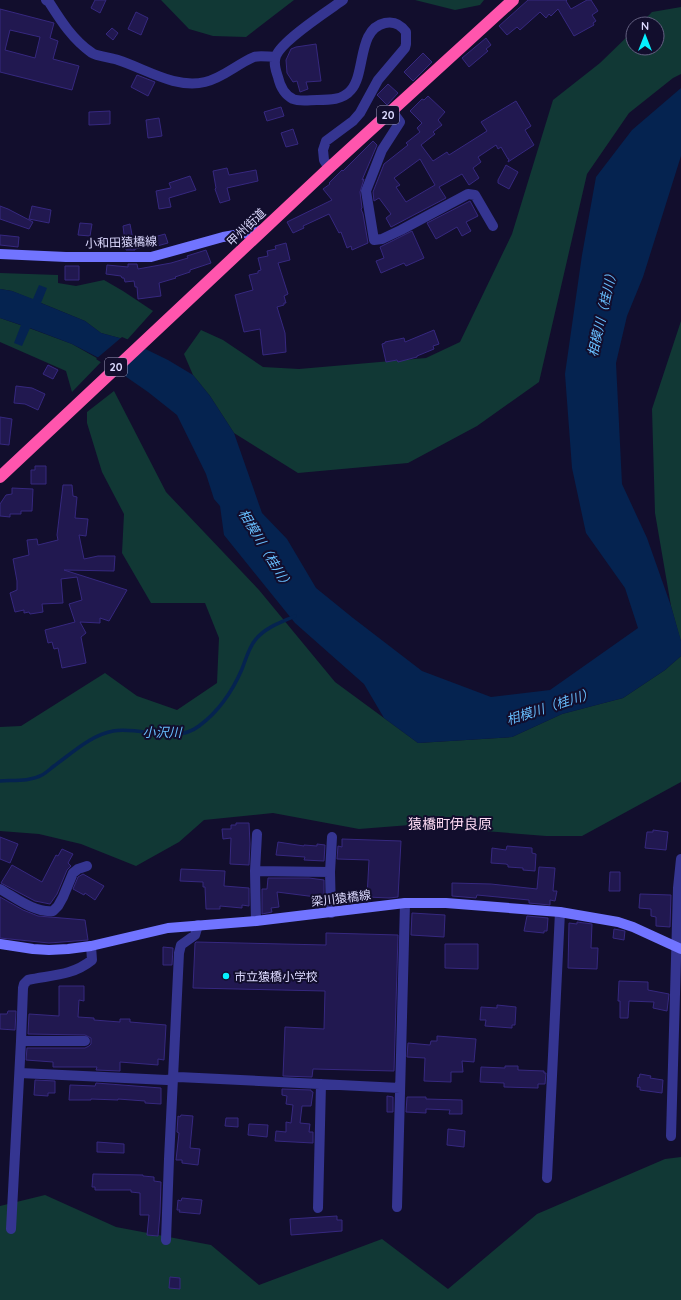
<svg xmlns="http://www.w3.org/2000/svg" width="681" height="1300" viewBox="0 0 681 1300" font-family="Quicksand,'Noto Sans JP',sans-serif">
	<rect width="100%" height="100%" fill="#120e2d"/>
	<!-- green -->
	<path fill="#113835" d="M161 0H294L246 37 213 36 189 29Z
		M415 0H484L480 5 455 10Z
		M681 7V74L673 78 629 113 587 174 539 382 477 426 408 463 298 473 234 433 210 396 193 375 184 354 201 330 223 340 263 367 299 369 426 358 460 342 512 234 553 100 600 63 633 31V48H657V24H640L652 12Z
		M0 273 58 275V283L76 286 104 280 123 291 153 311 127 340 101 333 85 321 12 291 0 289Z
		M0 318 29 328 72 344 102 361 72 392 66 371 0 342Z
		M681 321V642L671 606 655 513 652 409Z
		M114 391 166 492 259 590 335 682 418 743 512 737 562 714 623 698 665 670 681 656V782L582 836H546L410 825 359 829 273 813 204 820 179 842 136 866 81 844 39 834 0 831V727L21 726 105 673 137 696 177 710 217 683 219 638 205 603H151L122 553 124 514 102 472 87 423V412Z
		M681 1157V1300H0V1206L45 1195 116 1227 211 1245 259 1285 382 1239 448 1289 537 1214 665 1159Z"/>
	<!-- water -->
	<path fill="#052350" d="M681 88V156L643 277 627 316 616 363 622 484 647 538 671 606 681 641V656L665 670 623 698 562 714 512 737 418 743 384 718 364 684 295 623 224 535 220 506 214 499 206 474 177 415 148 392 99 358 72 344 30 328 22 346 14 343 21 325 0 318V289L12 291 33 299 39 285 47 288 41 303 85 321 101 333 127 340 168 360 193 375 210 396 234 433 262 513 287 539 316 588 353 618 422 671 491 697 550 690 638 628 625 588 586 533 572 468 565 374 582 255 596 177 632 130Z"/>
	<!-- pier -->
	<path fill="#120e2d" d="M122 337 145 347 117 373 96 359Z"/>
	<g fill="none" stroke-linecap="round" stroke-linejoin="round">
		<!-- stream -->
		<path stroke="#052350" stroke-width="3.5" d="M0 781C13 780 29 782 42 775 46 773 50 769 54 766 72 753 91 735 113 731 142 726 174 745 199 726 218 712 233 690 242 669 246 659 249 647 256 639 266 627 282 622 295 616"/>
	</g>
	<!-- building -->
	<path fill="#211850" stroke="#36287f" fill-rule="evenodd" d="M95 0H106L100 13 91 8Z
		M528 0H567L566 1 571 9 587 0H591L598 11 592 15 596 21 593 23 594 25 574 36 558 9 551 16 549 14 546 18 540 12 520 30 517 27 507 35 499 26Z
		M0 9 54 23 50 38 58 41 53 59 79 66 72 90 0 72ZM10 30 40 37 35 58 5 50Z
		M136 12 148 18 141 35 128 29Z
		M112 28 118 33 113 40 106 34Z
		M486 38 491 45 486 49 488 51 469 67 462 58Z
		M316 44 321 81 306 82 308 89 300 92 297 81 293 82 287 73 286 60 291 49 296 47Z
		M423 53 432 62 413 81 404 72Z
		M137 75 155 82 148 96 131 87Z
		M388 84 398 93 387 105 377 95Z
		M428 96 445 112 438 120 442 125 433 132 435 134 421 145 433 161 447 152 449 155 487 131 481 122 516 101 531 126 525 130 534 145 508 162 509 159H508L501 147 498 149 496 145 478 157 481 162 473 168 479 178 469 185 462 174 439 187 446 198 391 227 386 218 391 214 379 198 374 201 373 192 384 164 408 145 406 143 420 132 417 128 422 123 410 111 422 99 424 100ZM420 159 435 185 406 202 396 187 400 185 394 178Z
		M281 107 284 116 267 121 264 112Z
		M110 111V124L89 125V112Z
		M159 118 162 136 148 138 146 120Z
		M293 129 298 144 286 147 281 133Z
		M373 141 377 145 362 180 364 179 360 192 362 208 361 209 363 214 368 243 352 250 351 246 347 248 341 232 339 233 329 214 303 226 304 228 293 233 287 222 332 200 323 189 330 184 329 183 342 170 343 171Z
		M506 165 518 172 509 189 498 183V180Z
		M227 168 229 175 256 170 258 181 227 188 230 200 220 203 215 189 216 188 213 171Z
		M190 176 196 190 169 198 171 207 159 209 156 191 171 188 169 183Z
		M470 201 478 216 466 222 471 231 462 236 457 227 436 239 427 223Z
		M0 206 8 209 33 222 29 229 0 219Z
		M32 206 51 210 49 223 29 219Z
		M80 223 92 224 90 236 78 235Z
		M130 224 133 240H139L140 248 135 249V250H126L123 226Z
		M412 231 424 258 406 266 404 263 381 273 376 261 384 258 380 247Z
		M165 234 168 243 157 246 154 237Z
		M0 235 19 237 18 247 0 245Z
		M286 243 290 260 278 263 288 294 284 296 286 303H284V305L277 307 285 333 286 352 263 355 260 329 244 332 235 295 253 290 249 275 258 273V271L261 270 258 258 268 256 267 251 276 249 275 246Z
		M206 250 211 263 190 270V272L175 277 176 278 159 283 161 296 138 299 137 287H135L134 281 125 282 124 278H122L121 276 106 274 107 265 128 267V264H137L138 269 171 263 188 258 187 256Z
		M65 266H79V280H65Z
		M434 330 439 344 433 346 434 349 417 356V357L398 362 397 360 386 362 382 344 385 343V342L404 338 405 342Z
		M48 365 58 370 53 379 43 374Z
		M16 386 32 388 45 394 38 410 25 404 14 403Z
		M0 417 12 419 9 445 0 444Z
		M35 466H46V484H31V470H35Z
		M63 485H72L73 496 77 497 75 518 88 519 86 536 79 535 84 559 98 556H115L114 571 64 570 127 590 109 621 100 618V623L80 622 86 633 81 637 86 663 62 668 58 648 54 649 52 642 48 643 45 630 75 622 69 604 82 600 77 577 61 579 63 603 42 604 43 612 30 614 29 612 24 613V610L15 612 10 593 17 590V581L13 559 29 555 27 540 37 539 38 545 58 540 57 535Z
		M12 488 33 489 32 511H21V514H10V517L0 516V504L6 495 12 494Z
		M236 823H249L250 844 249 865 230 864 231 838 223 839 222 829H231V825H236Z
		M653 830 668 832 666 850 645 848 647 832H653Z
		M0 837 18 844 10 863 0 859Z
		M342 839 401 841 398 897 389 898 367 897 369 860 337 859 338 846 342 847Z
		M278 842 304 846V845L317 846V844L325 845 324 861 304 860 305 857 276 855Z
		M507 846 532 848V853L536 854 535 871 523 870V868L508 867V865L506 864 491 863 492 848 506 850Z
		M62 849 73 854 68 863 71 866 67 870 57 894 50 904 35 901 1 883 12 865 42 882 56 855 58 856Z
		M539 867 555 868 553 891H557L555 901 550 900V905L529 903V900L477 895 476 898 452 896V883L491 884 537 889Z
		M181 869 225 871 224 886 249 888V906L242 905V908L220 906V909H206L205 887H203V882L180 881Z
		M610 872H620V891H609Z
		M83 874 104 886 95 900 85 893 84 895 73 889 78 877Z
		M268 878H309L324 880V898L277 892 279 907 271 908 272 912 262 914V889H267Z
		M640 894 671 895 670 927 656 926V917L651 916V909L639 908Z
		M0 897 23 910 38 916 85 920 88 940 49 943 0 938Z
		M412 913 445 915 444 937 411 935Z
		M527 916 548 918 547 931H544V933L524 931Z
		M577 922 592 924 591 948H598L597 969 568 968 569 923 577 924Z
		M614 929 625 931 624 940 613 938Z
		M326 933 398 935 394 1071 313 1069 312 1077 283 1076 285 1027 324 1029 325 991 193 988 195 943 196 942 326 945Z
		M445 944H478V969L445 968Z
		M163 947 173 948 172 965H163Z
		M619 981 648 982V990L669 994 667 1011 653 1008 654 1002 629 1001 628 1018H620V1001H618Z
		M59 986H84V1001L79 1000 78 1017 94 1018V1020L120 1022V1019H130V1022L166 1025 164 1060 158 1059V1065L120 1062V1071L96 1070 97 1067H53V1062L26 1060 27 1048H85L89 1046 91 1044V1038L85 1035 28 1034 29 1014 59 1016Z
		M497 1005 516 1007 515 1025H512V1028L485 1026 486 1020H480L481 1007 497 1008Z
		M8 1011H16L15 1030 0 1029V1014H7Z
		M437 1036 476 1039 474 1062 462 1061 463 1072H451V1082L424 1081 425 1058 407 1057 408 1043 430 1045 431 1041H437Z
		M505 1066H518V1070L544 1071V1073H546L545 1084H538V1088L504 1087V1083L480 1082 481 1067 505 1068Z
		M640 1074 651 1076 650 1078 663 1080 662 1093 640 1090V1087H637L638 1077 639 1078Z
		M35 1080 55 1081V1093H48V1096L34 1095Z
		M96 1083 161 1088V1104L145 1103V1101L118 1099V1100L91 1099V1100H69L70 1085 95 1086Z
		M282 1089 311 1090V1091L313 1092 311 1106H302L300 1123 310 1124 309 1132H313V1143L275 1141 276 1131 286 1132V1122L291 1123 293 1105 286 1104 287 1096 282 1095Z
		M387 1096 393 1097V1112H387Z
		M407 1097H426V1099L462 1100V1114H449L450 1110 426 1109V1113L406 1112Z
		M181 1115 193 1116 190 1148 200 1149 198 1165 182 1163V1160H176L179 1133 177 1132 178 1116 180 1117Z
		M226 1118H238V1127L225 1126Z
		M249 1124 268 1125 267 1137 248 1135Z
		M448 1129 465 1131 464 1147 447 1145Z
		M97 1142 124 1144V1153L97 1152Z
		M93 1174 143 1175V1176L154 1177V1181L161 1182 160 1213 158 1236 147 1235 149 1215H140V1193L131 1192V1190H95V1187H92Z
		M182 1198 202 1200 200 1214 179 1212 180 1210H177L178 1200 181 1201Z
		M337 1216V1220H342V1231L291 1235 290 1219Z
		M170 1277 180 1278V1289L169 1288Z"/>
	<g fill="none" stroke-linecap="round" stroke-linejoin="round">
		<!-- street -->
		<path stroke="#353591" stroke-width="10" d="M46 0 49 2C61 21 73 40 92 53 96 56 112 58 118 60 146 69 175 89 205 82 223 78 237 64 254 57 260 55 269 57 275 57
			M392 111 400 122 382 150 366 191 374 240 382 239 401 230 468 194 475 195 493 226
			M329 168 324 160 323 150 326 141 353 121 360 113 378 80 405 48 406 44V32C401 25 394 21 385 23 357 29 366 73 351 90 343 100 329 100 317 100 310 100 300 102 293 99 285 95 280 86 278 77 276 71 273 63 276 56 281 41 329 10 343 0
			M255 871 330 872
			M0 889C16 898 35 913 53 911L58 906 63 897 73 873 78 869 87 866
			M331 913 330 872 332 837
			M256 921 255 871 257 834
			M198 925 195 935 181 945 179 953 173 1078 178 1077 400 1088
			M21 1041 23 988 24 984 28 980C51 975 72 976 92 960L91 946
			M20 1073 167 1080 173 1078 169 1159 166 1240
			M671 1136 678 888 681 859
			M547 1178 560 912
			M397 1207 405 903
			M318 1208 321 1084
			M11 1229 21 1041H85"/>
		<!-- secondary -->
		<path stroke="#7174ff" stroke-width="10" d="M0 254 66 257H151L223 237 263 230
			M0 944 33 949 49 950 68 949 91 946 168 928 256 921 405 903H446L560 912 618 922 633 927 681 949"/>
		<!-- highway -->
		<path stroke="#ff55ad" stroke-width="12" d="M0 477 329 168 513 0"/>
	</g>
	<!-- markers -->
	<circle fill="#06f0ff" stroke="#120e2d" stroke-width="1.5" cx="226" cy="976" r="4"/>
	<g text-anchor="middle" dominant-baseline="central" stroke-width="4" stroke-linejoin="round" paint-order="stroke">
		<!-- shield labels -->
		<g fill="#120e2d" stroke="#a09dc0" stroke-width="1">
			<rect x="377" y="106" width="22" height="18" rx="3"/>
			<rect x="105" y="358" width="22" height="18" rx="3"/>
		</g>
		<g font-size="11" font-weight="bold" fill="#dddaff">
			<text x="388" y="115">20</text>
			<text x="116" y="367">20</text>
		</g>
		<!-- street labels -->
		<g font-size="12" fill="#dddaff" stroke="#120e2d">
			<text transform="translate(246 227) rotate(-44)">甲州街道</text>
			<text transform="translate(121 242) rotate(-2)">小和田猿橋線</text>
			<text transform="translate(341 898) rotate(-7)">梁川猿橋線</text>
		</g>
		<!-- poi labels -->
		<g font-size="12" fill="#dddaff" stroke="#120e2d" text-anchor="start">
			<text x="234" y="976">市立猿橋小学校</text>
		</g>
		<!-- water labels -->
		<g font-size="13" font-style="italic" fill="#68bfff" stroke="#120e2d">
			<text transform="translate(602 312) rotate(-77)">相模川（桂川）</text>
			<text transform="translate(266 549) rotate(59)">相模川（桂川）</text>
			<text transform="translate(550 706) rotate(-18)">相模川（桂川）</text>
			<text x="162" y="732">小沢川</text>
		</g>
		<!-- quarter labels -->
		<g font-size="14" fill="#ffdcf4" stroke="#120e2d">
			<text x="450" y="824">猿橋町伊良原</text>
		</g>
	</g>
	<!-- north arrow -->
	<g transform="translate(645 36)"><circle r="19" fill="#120e2d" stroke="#636081"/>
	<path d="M0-3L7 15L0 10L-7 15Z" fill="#06f0ff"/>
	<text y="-6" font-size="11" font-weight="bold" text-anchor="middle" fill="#dddaff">N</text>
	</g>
</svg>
